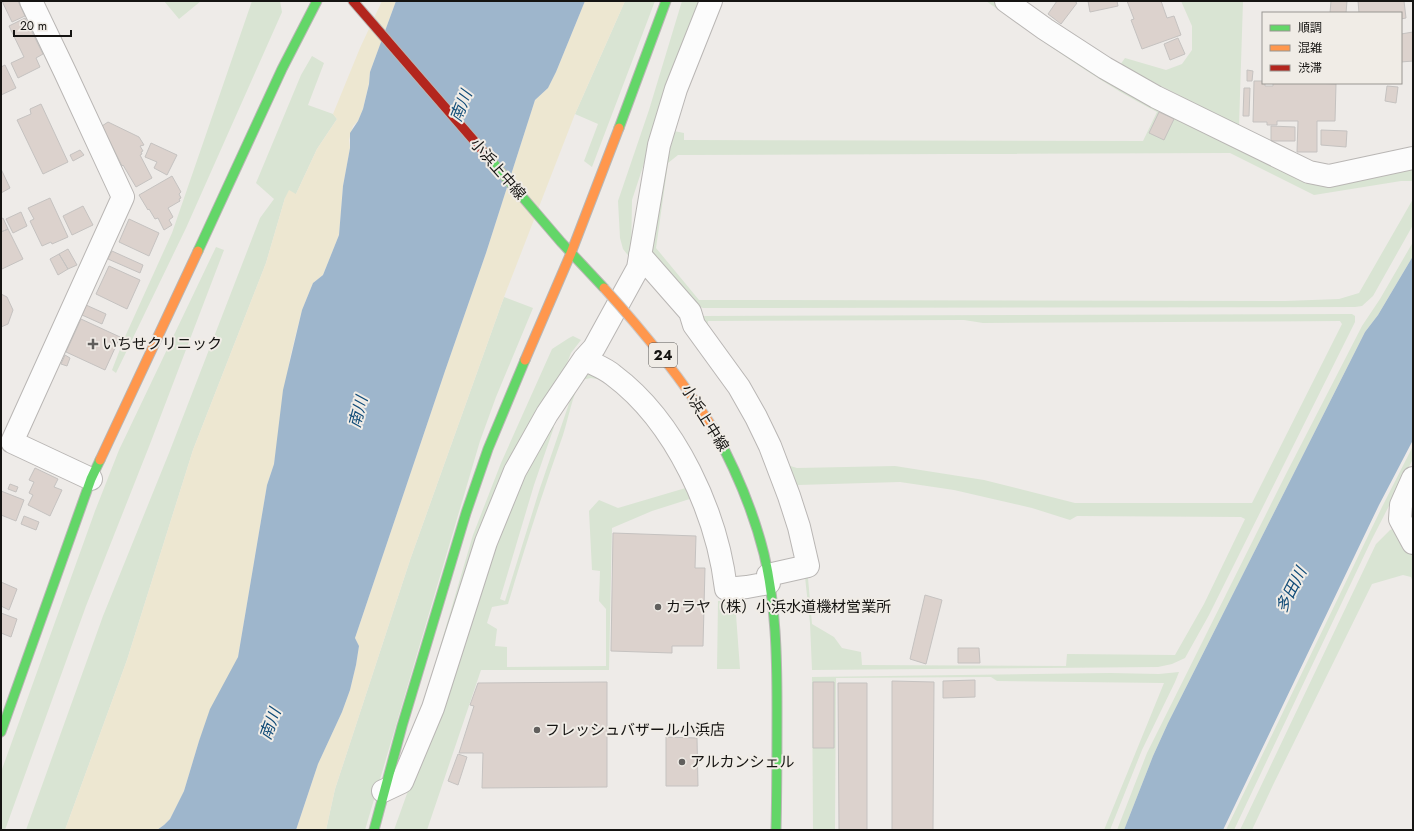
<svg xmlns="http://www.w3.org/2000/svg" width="1414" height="831" viewBox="0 0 1414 831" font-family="Jost,'Noto Sans JP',sans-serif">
	<rect width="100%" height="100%" fill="#eeebe8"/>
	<!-- green -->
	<path fill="#d9e4d3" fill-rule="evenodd" d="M164 1H201L179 19Z
		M252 1H280L282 12 186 228 116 373 112 370 124 339 172 233Z
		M625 1H655L592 167 584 161 598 124 575 114Z
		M682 1H704L670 84 632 200 631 259 623 249 620 238 618 201 649 110Z
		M718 1H722L685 92 674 131 684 133V140L1143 141 1157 112C1096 81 1041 40 986 1H995L1307 176 1413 162V182L1412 181H1401L1314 195 1230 153 678 155 668 163 656 248 699 300 1285 301 1339 299 1359 293 1413 199V225L1404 241 1373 296 1362 306 1355 307 703 308 695 305 649 251 665 146Z
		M1181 1H1243L1239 126 1120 65 1125 58 1166 70 1182 64 1192 50V26Z
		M312 56 324 63 308 105 333 114 337 119 317 149 296 194 285 198 266 263 193 450 127 660 65 830H26L103 616 169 453 260 218 274 199 256 183 301 75Z
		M1413 242V256L1378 315 1365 332 1168 723 1153 756 1124 830H1117L1147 753 1286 474 1362 326 1380 299Z
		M216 247 224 250 150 444 86 606 5 830H1V772L95 511 119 450Z
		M504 297 533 308 496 397 480 441 365 830H326L335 789 410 560Z
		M1352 314 1355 316V322L1209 615 1185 658 1172 664 1158 667 812 670 810 623 805 577V526L699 320 704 316ZM964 320 983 323 1340 321 1342 324 1252 503H1075L984 480 895 466 797 468 787 465 707 326 708 321ZM900 482 954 490 1032 508 1070 520 1077 516 1241 517 1245 519 1204 604 1175 655 1067 654 1066 666 862 665 861 652 842 648 834 637 812 624 808 578 817 572 806 525 800 503 798 485Z
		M573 336 581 340 571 353 561 378 422 708 473 535 501 463 552 349 569 338Z
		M582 373 609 379 646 412 654 421 680 464 696 497 652 511 612 528 609 670H481L427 830H394L437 710 491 545 521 473 548 425 554 427 534 485 500 599 505 601 540 488 574 389ZM591 378 608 381 647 414 661 434 689 487 618 508 599 500 589 511 592 570 600 571 599 601 606 609V666L507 667V647L495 646 497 629 487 623 492 607 508 604C525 547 543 491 563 435 569 416 572 397 581 380Z
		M1413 446V459L1371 541 1234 830H1226L1382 507Z
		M1395 528 1399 532 1413 557V583L1411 577 1403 575 1372 584 1273 785 1252 830H1240L1376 544 1390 530Z
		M718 601H735L740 669H717Z
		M1179 672 1175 682 1142 750 1110 830H1104L1164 683 997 681 991 677 836 678 835 830H813L812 677 1110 673 1159 674Z"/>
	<!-- sand -->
	<path fill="#ede7d1" d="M382 1H396L370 72 369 83 363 109 358 121 353 126 349 140 350 148 343 186 339 235 323 275 313 283 302 310 290 358 274 464 267 485 238 657 199 741 184 791 170 819 164 825 157 830H65L127 660 193 450 266 263 285 198 289 190 296 194 317 149 337 119 333 114 360 48Z
		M585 1H625L575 114 504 297 410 560 335 789 326 830H296L318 764 342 712 350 690 356 665 359 646 355 638 445 371 486 253 535 100 548 88 556 72Z"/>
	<!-- water -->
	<path fill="#9eb6cc" d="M396 1H585L556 72 548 88 535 100 486 253 445 371 355 638 359 646 356 665 350 690 342 712 318 764 296 830H157L164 825 170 819 184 791 199 741 210 709 238 657 267 485 274 464 283 390 302 310 313 283 323 275 339 235 343 186 350 148V133L358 121 363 109 369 84 370 72Z
		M1413 256V440L1379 505 1223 830H1124L1153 756 1168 723 1365 332 1378 315Z"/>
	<!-- building -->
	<path fill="#dcd2cd" stroke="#c5c2c0" d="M2 1H18L25 16 12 22Z
		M1057 1H1074L1077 3 1061 24 1048 14Z
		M1088 1H1117L1118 6 1090 12Z
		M1127 1H1161L1167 18 1174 16 1181 35 1142 49 1131 20 1134 19Z
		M1331 1H1347L1346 13H1330Z
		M1358 1H1404L1406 18 1401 19V13H1359Z
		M25 18 43 54 36 58 40 67 18 78 11 63 24 57 9 26Z
		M1413 32V61L1401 62V34Z
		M1178 38 1185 54 1170 60 1164 44Z
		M5 65 16 88 1 95V67Z
		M1247 70 1253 71 1252 81H1247Z
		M1254 81H1263V83H1265V86H1273V83H1316L1336 84 1335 121H1317V152H1297L1298 121H1277V125H1267V122H1253Z
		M1387 86 1398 87 1396 103 1385 101Z
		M1244 88H1250L1249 116H1243Z
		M41 104 68 162 43 174 17 120 31 114 30 109Z
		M1159 112 1174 119 1164 140 1149 133Z
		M108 122 139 137 144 145 140 146 143 151 141 152 142 154 140 155 152 178 136 187 123 165 122 166 102 126Z
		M1271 126 1295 127V141H1271Z
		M1321 130 1347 131 1346 147 1321 145Z
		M151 143 177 155 167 175 154 168 157 162 145 157Z
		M80 150 84 155 73 161 70 155Z
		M1 169 10 188 1 193Z
		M172 176 181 192 179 194 181 198 179 199 180 201 168 208 173 217 169 220 172 225 164 230 158 218 155 219 149 209 148 210 139 195Z
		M50 198 68 237 52 244 51 242 42 246 30 221 34 219 28 208Z
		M83 206 93 225 72 235 63 216Z
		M21 212 27 226 13 233 6 219Z
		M3 218 8 229 1 232V219Z
		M129 219 159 233 149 256 119 242Z
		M8 229 23 259 2 269 1 267V232Z
		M68 249 77 265 68 269 59 254Z
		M112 251 143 265 140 273 108 259Z
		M59 254 68 269 58 275 50 259Z
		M109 266 140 280 127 309 96 294Z
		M1 294 7 297 13 310 8 324 1 327Z
		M86 305 106 314 102 324 82 315Z
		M81 319 120 337 105 370 66 352Z
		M65 355 70 358 67 366 61 364Z
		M35 468 58 479 54 487 62 490 50 516 28 505 33 495 29 493 34 482 29 480Z
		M10 484 18 487 16 492 8 489Z
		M1 491 24 500 16 521 1 515Z
		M24 516 39 522 36 530 21 524Z
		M613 533 696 536 695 568H705L703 646H672V653L611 651Z
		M1 582 17 589 9 610 1 606Z
		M925 595 942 600 926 664 910 659Z
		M1 613 17 619 11 637 1 633Z
		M958 648H979L980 663H958Z
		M975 680V697L943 698V681Z
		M892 681 934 682 933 830H892Z
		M607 682V787L482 788 483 753H459L474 706 470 705 478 683Z
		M813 682H834V748H813Z
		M838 683H867V830H839Z
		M666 737 697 738 698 786H666Z
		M458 754 467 757 458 785 448 781Z"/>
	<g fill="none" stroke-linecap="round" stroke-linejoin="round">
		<defs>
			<path id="street" d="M31 1 65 72 123 197 12 442 91 479
				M1006 1 1045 29 1105 68 1156 97 1309 172 1329 176 1413 158
				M640 255 690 312 694 325 739 387 756 417 770 446 789 496 799 527 808 566 768 575
				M584 359C593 364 605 368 613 375 676 422 717 513 726 589L747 587 769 583
				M1413 478 1401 505 1400 519 1413 543
				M383 791 402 782 433 708 486 542 515 471 547 414 584 359 594 348 638 268 659 145 676 89 711 1"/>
			<path id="fast" d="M619 128 666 1
				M483 151 561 242 604 288
				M198 251 282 69 317 1
				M713 428C735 468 753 510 764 554 776 605 777 657 777 708 777 749 777 790 776 830
				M1 732 91 479 100 460
				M374 830 402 726 466 513 488 449 525 360"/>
			<path id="slow" d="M525 360 571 253 619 128
				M100 460 198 251"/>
			<path id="jam" d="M353 1 483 151"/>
		</defs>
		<!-- street casing -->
		<use href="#street" stroke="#b9b6b4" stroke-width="24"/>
		<!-- fast casing -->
		<use href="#fast" stroke="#b9b6b4" stroke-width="11"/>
		<!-- slow casing -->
		<use href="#slow" stroke="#b9b6b4" stroke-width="11"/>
		<!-- jam casing -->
		<use href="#jam" stroke="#b9b6b4" stroke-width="11"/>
		<!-- street -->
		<use href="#street" stroke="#fcfcfc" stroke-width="22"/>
		<!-- fast -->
		<use href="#fast" stroke="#63d668" stroke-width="9"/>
		<!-- slow -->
		<use href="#slow" stroke="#ff974d" stroke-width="9"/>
		<!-- jam -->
		<use href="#jam" stroke="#b3261e" stroke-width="9"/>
		<defs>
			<path id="slow-bridge" d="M604 288C644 332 681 378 713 428"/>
		</defs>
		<!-- slow-bridge casing -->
		<use href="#slow-bridge" stroke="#cac9c8" stroke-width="11" stroke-linecap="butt"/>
		<!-- slow-bridge -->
		<use href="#slow-bridge" stroke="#ff974d" stroke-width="9"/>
	</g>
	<!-- markers -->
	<g fill="#615f5d" stroke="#f0ece6" stroke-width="1.5">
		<path d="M91 338h4v4h4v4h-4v4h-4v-4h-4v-4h4z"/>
		<circle cx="658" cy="607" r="4"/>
		<circle cx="537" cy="730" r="4"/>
		<circle cx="682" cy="762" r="4"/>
	</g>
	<g text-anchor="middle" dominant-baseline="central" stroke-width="4" stroke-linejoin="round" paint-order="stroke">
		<!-- shield labels -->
		<rect fill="#f0ece6" stroke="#575552" stroke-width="1" x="649" y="343" width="28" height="24" rx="3"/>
		<g font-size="14" font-weight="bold" fill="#151412">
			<text x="663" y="355">24</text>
		</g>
		<!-- street labels -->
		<g font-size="15" fill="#151412" stroke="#f0ece6">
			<text transform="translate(498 169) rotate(49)">小浜上中線</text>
			<text transform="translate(705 418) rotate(58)">小浜上中線</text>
		</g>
		<!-- poi labels -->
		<g font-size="15" fill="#151412" stroke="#f0ece6" text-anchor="start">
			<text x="102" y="344">いちせクリニック</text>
			<text x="666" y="607">カラヤ（株）小浜水道機材営業所</text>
			<text x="545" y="730">フレッシュバザール小浜店</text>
			<text x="690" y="762">アルカンシェル</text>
		</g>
		<!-- water labels -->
		<g font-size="16" font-style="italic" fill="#114c78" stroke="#f0ece6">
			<text transform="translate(461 106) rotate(-68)">南川</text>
			<text transform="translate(358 412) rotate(-75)">南川</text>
			<text transform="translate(1291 590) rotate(-63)">多田川</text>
			<text transform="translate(270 724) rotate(-70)">南川</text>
		</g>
	</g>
	<!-- border -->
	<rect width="1414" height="831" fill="none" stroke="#151412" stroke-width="4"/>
	<!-- legend -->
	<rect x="1262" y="12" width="140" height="72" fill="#f0ece6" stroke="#989691"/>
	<rect x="1270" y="25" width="20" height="6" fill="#63d668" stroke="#989691"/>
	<text x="1298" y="32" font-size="12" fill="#151412">順調</text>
	<rect x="1270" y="45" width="20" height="6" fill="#ff974d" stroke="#989691"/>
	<text x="1298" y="52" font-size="12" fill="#151412">混雑</text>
	<rect x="1270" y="65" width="20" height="6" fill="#b3261e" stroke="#989691"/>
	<text x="1298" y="72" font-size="12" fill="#151412">渋滞</text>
	<!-- scale -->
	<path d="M14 30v6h57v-6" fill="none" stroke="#151412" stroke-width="2"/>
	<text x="20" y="30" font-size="12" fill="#151412" stroke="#f0ece6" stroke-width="3" paint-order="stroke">20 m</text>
</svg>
